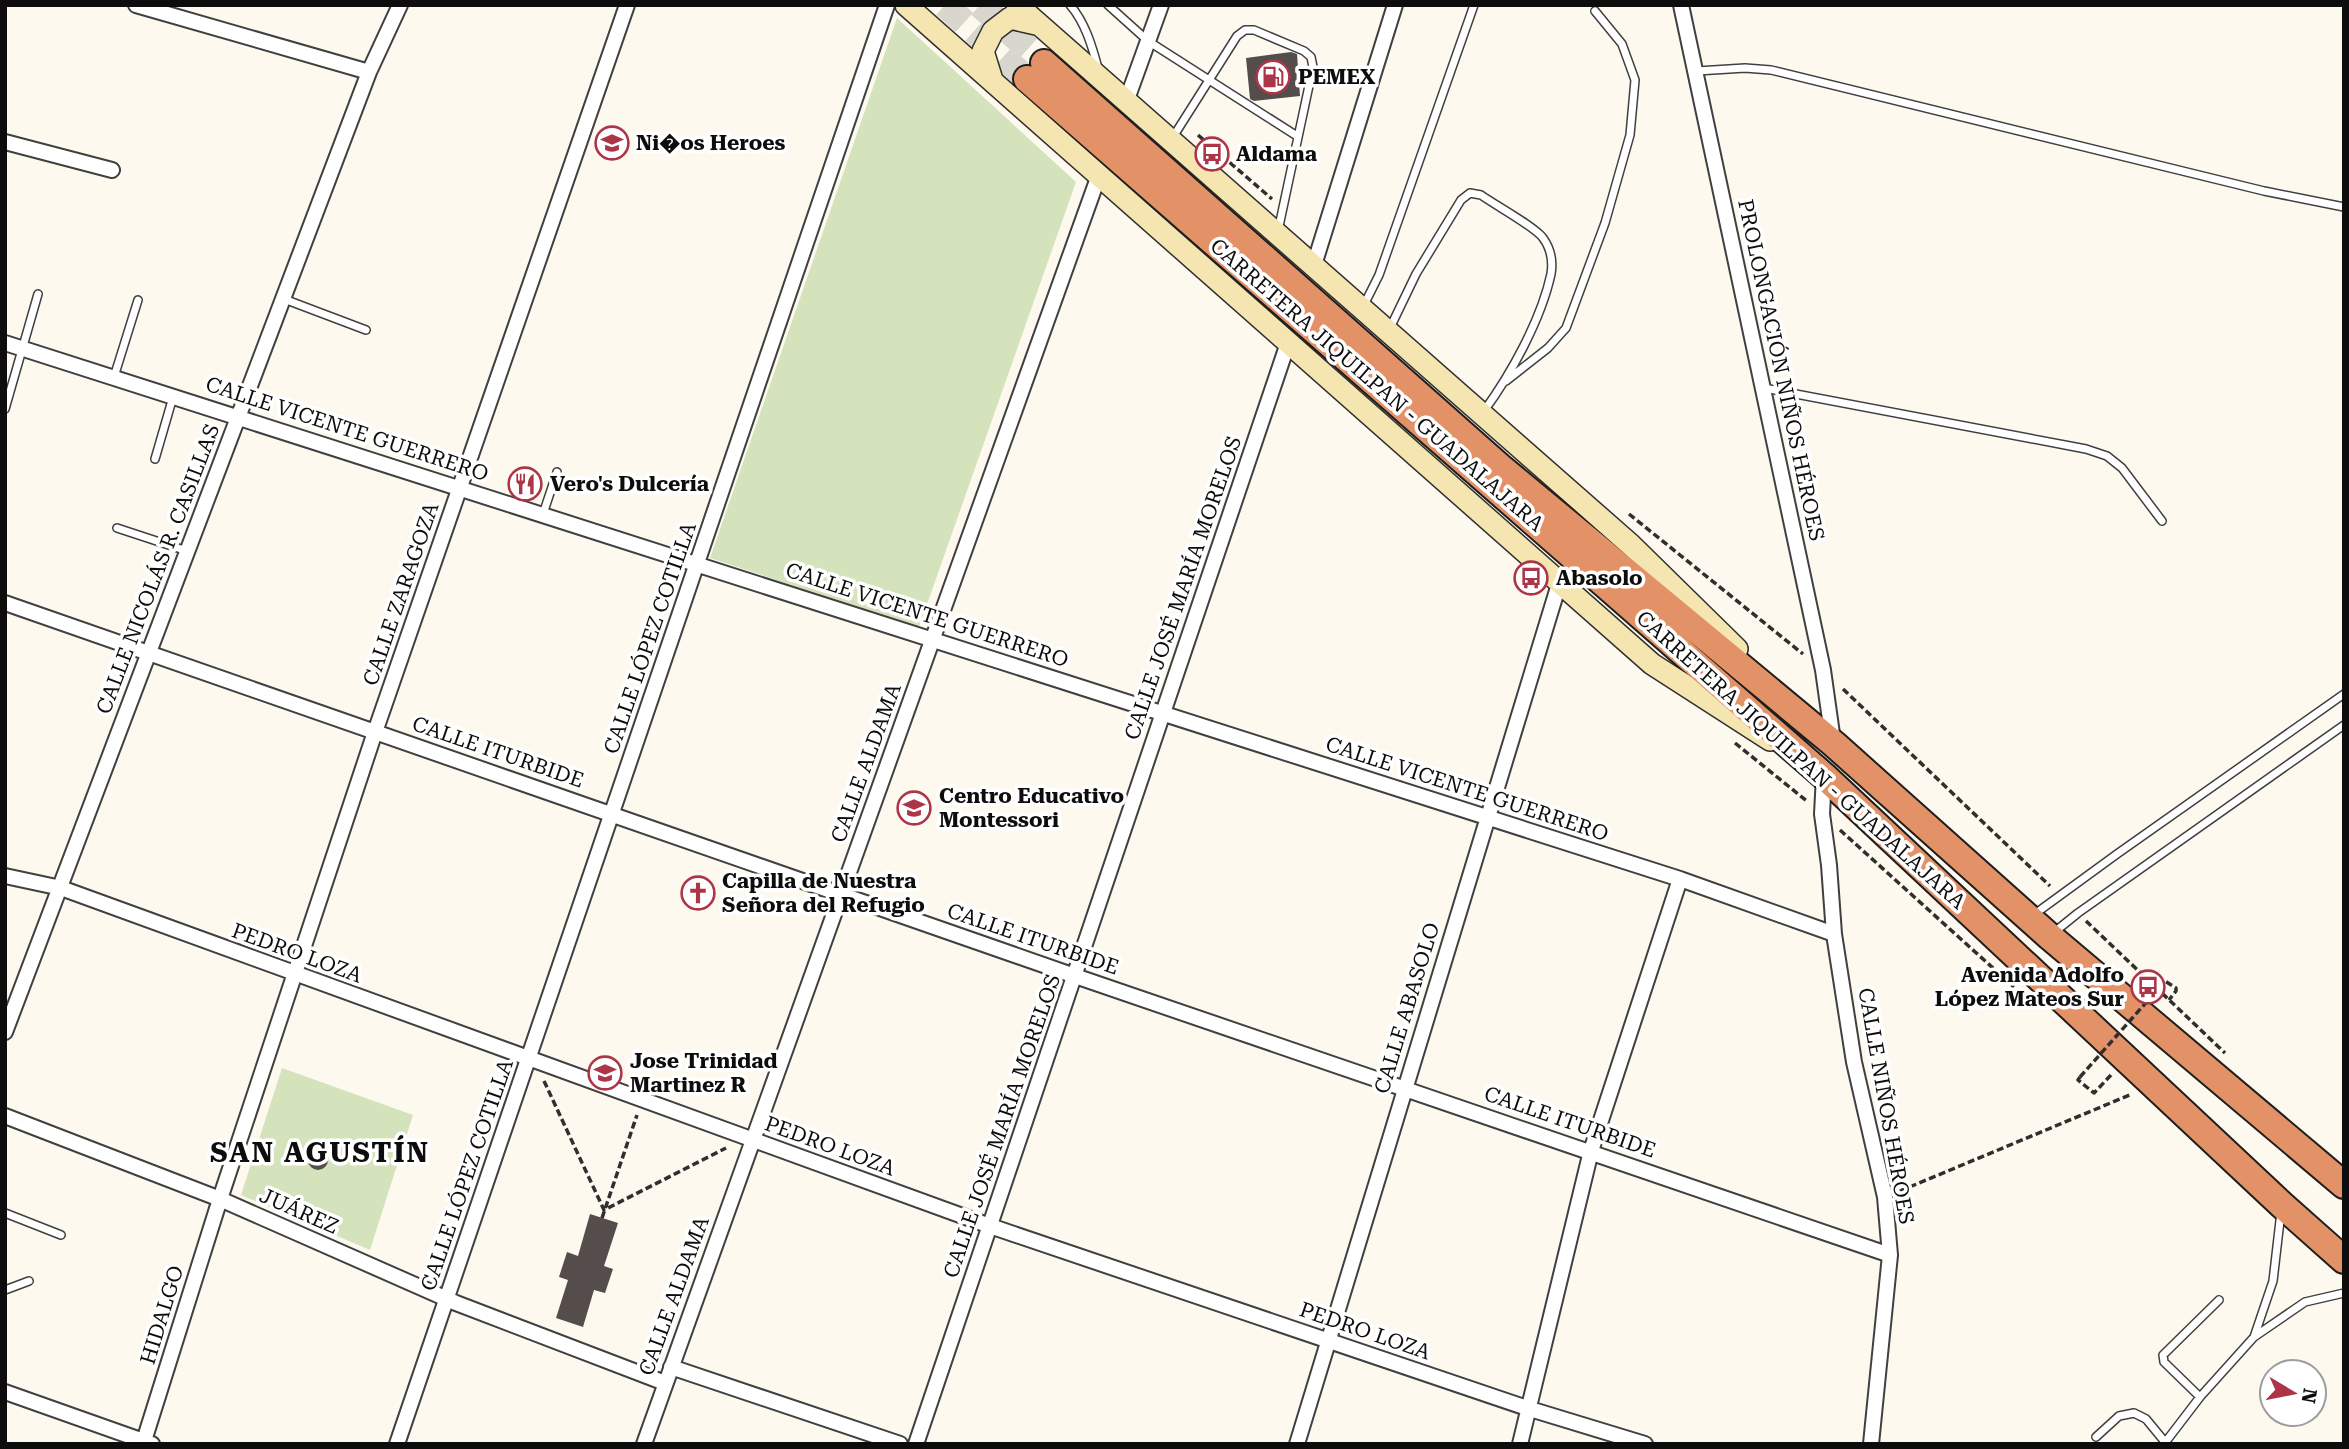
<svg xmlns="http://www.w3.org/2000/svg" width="2349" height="1449" viewBox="0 0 2349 1449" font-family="'Roboto Serif',serif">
	<rect width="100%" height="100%" fill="#fdf9ef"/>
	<!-- green -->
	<path fill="#d5e3bc" d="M897 18 1076 182 919 627 710 558Z
		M282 1068 413 1115 370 1250 241 1195Z"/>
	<!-- building -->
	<path fill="#544d4b" d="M1291 52 1297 54 1300 96 1254 101 1250 99 1246 58Z
		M308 1160a10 10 0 1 1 20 0a10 10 0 1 1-20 0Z
		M590 1214 618 1223 604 1266 613 1269 605 1293 594 1290 583 1327 556 1318 568 1280 559 1277 567 1252 578 1256Z"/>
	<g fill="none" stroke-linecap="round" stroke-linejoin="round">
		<!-- highway-tunnel -->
		<path stroke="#d9d6cd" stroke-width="26" stroke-dasharray="26 13" stroke-linecap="butt" d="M945 5 1027 79
			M980 5 1044 63"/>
		<defs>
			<path id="lane" d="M1070 5C1085 22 1092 46 1098 68
				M1108 5 1148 41 1297 136
				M1697 71 1745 68 1771 70 2264 191 2344 207
				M1173 137 1237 36 1245 30H1254L1304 51 1311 57 1313 67 1278 231
				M284 299 366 330
				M1363 307 1379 275 1474 5
				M1390 328 1416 274 1461 200 1470 193 1481 195C1495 205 1534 226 1543 238 1551 249 1553 262 1551 274 1541 320 1511 374 1484 411
				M114 377 138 300
				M1506 381 1548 348 1566 328 1605 223 1630 135 1635 80 1622 44 1595 11
				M1764 388 2086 449 2107 456 2122 468 2162 521
				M5 409 38 294
				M155 459 173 397
				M543 514 557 472
				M117 528 187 551
				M2032 916 2117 854 2344 694
				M2052 934 2078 913 2344 725
				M5 1213 61 1235
				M5 1290 29 1281
				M2254 1337 2273 1281 2281 1212
				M2200 1397 2164 1362 2163 1355 2219 1300
				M2096 1437 2119 1416 2134 1413 2146 1419 2165 1442
				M2164 1444 2200 1397 2254 1337 2305 1302 2344 1293"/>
			<path id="street" d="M136 5 369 72
				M1681 5 1823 670 1833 741
				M1126 102 1161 5
				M5 142 112 170
				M1314 265 1395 5
				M5 343 1680 879 1834 934
				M5 603 1075 976 1890 1255
				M1824 776 1822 814 1829 865 1834 934 1854 1062 1885 1197 1890 1255 1871 1444
				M5 876 61 888 990 1226 1530 1409 1645 1444
				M5 1032 369 72 400 5
				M5 1116 220 1199 456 1303 665 1383
				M671 1367 900 1444
				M5 1392 152 1444
				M143 1444 220 1199 375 732 627 5
				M397 1444 887 5
				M644 1444 1099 175
				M916 1444 1288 343
				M1297 1444 1559 584
				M1520 1444 1591 1151 1680 879"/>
			<path id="secondary" d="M906 5 1652 664 1770 740
				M1017 5 1631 545 1737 649
				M992 80 983 51 993 31 1010 18 1036 24"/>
			<path id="highway" d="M1044 63 1500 467 1834 744 2049 936 2344 1185
				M1027 79 1824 776 2282 1205 2344 1260"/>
		</defs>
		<!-- lane casing -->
		<use href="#lane" stroke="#404040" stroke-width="10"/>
		<!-- street casing -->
		<use href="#street" stroke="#404040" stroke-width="18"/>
		<!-- secondary casing -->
		<use href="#secondary" stroke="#2f2f2f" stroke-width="24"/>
		<!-- highway casing -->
		<use href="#highway" stroke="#1e1e1e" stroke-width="30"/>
		<!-- path -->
		<path stroke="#2f2f2f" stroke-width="3.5" stroke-dasharray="7 3.5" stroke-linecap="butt" d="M1198 135 1272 199
			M1629 514 1803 654
			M1843 689 2050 886
			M1735 743 1808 802
			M1840 830 2014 987
			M2086 921 2225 1053
			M2159 988 2165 981 2176 988V991L2169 1000
			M2080 1077 2078 1080 2094 1093 2111 1075
			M544 1081 604 1210 726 1148
			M1900 1191 2132 1094
			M602 1218 637 1115"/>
		<!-- lane -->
		<use href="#lane" stroke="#fff" stroke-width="7"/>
		<!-- street -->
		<use href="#street" stroke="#fff" stroke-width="14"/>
		<!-- secondary -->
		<use href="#secondary" stroke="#f5e6b1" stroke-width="21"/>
		<!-- highway -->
		<use href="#highway" stroke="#e39267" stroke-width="26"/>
		<!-- path-bridge -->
		<path stroke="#2f2f2f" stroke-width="3.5" stroke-dasharray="7 3.5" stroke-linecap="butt" d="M2080 1077 2159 988"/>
	</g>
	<!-- icons -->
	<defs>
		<symbol id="fuel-ring" viewBox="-11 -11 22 22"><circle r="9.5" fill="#fff" stroke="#ac3648" stroke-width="1.5"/><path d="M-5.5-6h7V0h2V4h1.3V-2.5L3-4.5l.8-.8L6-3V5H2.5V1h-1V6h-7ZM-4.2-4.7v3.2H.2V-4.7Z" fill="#ac3648"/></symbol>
		<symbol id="school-ring" viewBox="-11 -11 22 22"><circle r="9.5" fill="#fff" stroke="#ac3648" stroke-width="1.5"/><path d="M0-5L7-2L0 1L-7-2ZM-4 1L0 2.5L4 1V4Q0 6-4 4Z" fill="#ac3648"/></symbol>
		<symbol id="bus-ring" viewBox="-11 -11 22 22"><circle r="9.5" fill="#fff" stroke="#ac3648" stroke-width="1.5"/><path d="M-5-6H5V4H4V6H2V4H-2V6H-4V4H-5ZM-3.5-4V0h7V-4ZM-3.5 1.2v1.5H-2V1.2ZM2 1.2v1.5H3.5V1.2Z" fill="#ac3648"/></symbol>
		<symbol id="restaurant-ring" viewBox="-11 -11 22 22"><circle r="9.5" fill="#fff" stroke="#ac3648" stroke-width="1.5"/><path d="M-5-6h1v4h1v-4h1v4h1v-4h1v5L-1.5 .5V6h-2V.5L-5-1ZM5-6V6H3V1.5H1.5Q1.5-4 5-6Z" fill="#ac3648"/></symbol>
		<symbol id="church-ring" viewBox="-11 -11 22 22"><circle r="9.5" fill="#fff" stroke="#ac3648" stroke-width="1.5"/><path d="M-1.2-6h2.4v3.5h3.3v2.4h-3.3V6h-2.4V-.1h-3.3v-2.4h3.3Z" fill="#ac3648"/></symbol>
	</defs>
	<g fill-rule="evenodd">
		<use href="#fuel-ring" x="1254" y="58" width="38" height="38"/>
		<use href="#school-ring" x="593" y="124" width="38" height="38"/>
		<use href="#bus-ring" x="1193" y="135" width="38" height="38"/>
		<use href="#restaurant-ring" x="506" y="465" width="38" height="38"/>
		<use href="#bus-ring" x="1512" y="559" width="38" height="38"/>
		<use href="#school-ring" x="895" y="789" width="38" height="38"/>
		<use href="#church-ring" x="679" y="874" width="38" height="38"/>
		<use href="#bus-ring" x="2129" y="968" width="38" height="38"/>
		<use href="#school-ring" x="586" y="1054" width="38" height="38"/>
	</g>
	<g text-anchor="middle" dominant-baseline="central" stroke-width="7" stroke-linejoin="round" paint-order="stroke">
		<!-- poi labels -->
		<g font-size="21" font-weight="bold" fill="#0d0d0d" stroke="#fff" text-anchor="start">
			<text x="1298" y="77">PEMEX</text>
			<text x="636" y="143">Ni�os Heroes</text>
			<text x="1236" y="154">Aldama</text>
			<text x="550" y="484">Vero's Dulcería</text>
			<text x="1556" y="578">Abasolo</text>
			<text x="939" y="796">Centro Educativo<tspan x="939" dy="24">Montessori</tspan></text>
			<text x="722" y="881">Capilla de Nuestra<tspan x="722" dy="24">Señora del Refugio</tspan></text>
			<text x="2124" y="975" text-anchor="end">Avenida Adolfo<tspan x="2124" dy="24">López Mateos Sur</tspan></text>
			<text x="630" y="1061">Jose Trinidad<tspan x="630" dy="24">Martinez R</tspan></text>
		</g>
		<!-- street labels -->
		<g font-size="21" fill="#0d0d0d" stroke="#fff">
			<text transform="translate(1781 370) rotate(78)">PROLONGACIÓN NIÑOS HÉROES</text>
			<text transform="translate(1377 385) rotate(41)">CARRETERA JIQUILPAN - GUADALAJARA</text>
			<text transform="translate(347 429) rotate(18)">CALLE VICENTE GUERRERO</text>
			<text transform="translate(158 569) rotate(-69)">CALLE NICOLÁS R. CASILLAS</text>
			<text transform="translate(1183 588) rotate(-71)">CALLE JOSÉ MARÍA MORELOS</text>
			<text transform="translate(401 594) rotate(-71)">CALLE ZARAGOZA</text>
			<text transform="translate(927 615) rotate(18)">CALLE VICENTE GUERRERO</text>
			<text transform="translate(650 638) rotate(-71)">CALLE LÓPEZ COTILLA</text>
			<text transform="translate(498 752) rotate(19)">CALLE ITURBIDE</text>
			<text transform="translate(1801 760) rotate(42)">CARRETERA JIQUILPAN - GUADALAJARA</text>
			<text transform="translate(866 763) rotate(-70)">CALLE ALDAMA</text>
			<text transform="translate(1467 789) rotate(18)">CALLE VICENTE GUERRERO</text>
			<text transform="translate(1033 939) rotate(19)">CALLE ITURBIDE</text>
			<text transform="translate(297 953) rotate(20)">PEDRO LOZA</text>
			<text transform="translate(1407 1008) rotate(-73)">CALLE ABASOLO</text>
			<text transform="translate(1886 1106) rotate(80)">CALLE NIÑOS HÉROES</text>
			<text transform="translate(1570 1122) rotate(19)">CALLE ITURBIDE</text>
			<text transform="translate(1002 1126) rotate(-71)">CALLE JOSÉ MARÍA MORELOS</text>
			<text transform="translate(830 1146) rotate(20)">PEDRO LOZA</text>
			<text transform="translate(467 1175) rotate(-71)">CALLE LÓPEZ COTILLA</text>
			<text transform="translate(299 1211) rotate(24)">JUÁREZ</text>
			<text transform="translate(674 1296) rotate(-70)">CALLE ALDAMA</text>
			<text transform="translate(162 1315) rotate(-73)">HIDALGO</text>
			<text transform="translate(1365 1331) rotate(19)">PEDRO LOZA</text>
		</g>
		<!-- district labels -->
		<g font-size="28" font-weight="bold" letter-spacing="2" fill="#0d0d0d" stroke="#fff">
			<text x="320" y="1152">SAN AGUSTÍN</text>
		</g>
	</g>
	<!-- border -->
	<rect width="2349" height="1449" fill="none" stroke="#0d0d0d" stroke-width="14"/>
	<!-- north arrow -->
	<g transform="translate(2293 1393) rotate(100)"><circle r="33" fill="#ffffff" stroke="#9e9e9e" stroke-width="2"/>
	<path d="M0-5L12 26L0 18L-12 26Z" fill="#ac3648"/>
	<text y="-10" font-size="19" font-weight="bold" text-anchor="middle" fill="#0d0d0d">N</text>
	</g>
</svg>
